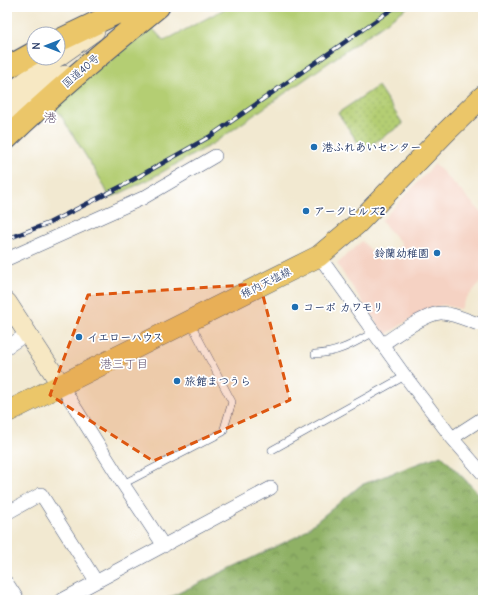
<svg xmlns="http://www.w3.org/2000/svg" width="490" height="607" viewBox="0 0 490 607" font-family="'Comic Neue','Klee One',sans-serif">
	<defs>
		<pattern id="forest-crowns" width="20" height="18" patternUnits="userSpaceOnUse"><rect width="20" height="18" fill="#8fb165"/><path d="M2 6a3 3 0 1 1 6 0M12 15a3 3 0 1 1 6 0" fill="none" stroke="#749056"/></pattern>
		<pattern id="park-dots" width="8" height="8" patternUnits="userSpaceOnUse"><rect width="8" height="8" fill="#b4ce73"/><path d="M2 2h.1M6 6h.1" fill="none" stroke="#9ab166" stroke-width="1.8" stroke-linecap="round"/></pattern>
	</defs>
	<rect width="100%" height="100%" fill="#fff"/>
	<filter id="ink" filterUnits="userSpaceOnUse"><feTurbulence type="fractalNoise" baseFrequency=".025" numOctaves="2"/><feDisplacementMap in="SourceGraphic" scale="8" xChannelSelector="R" yChannelSelector="G"/><feConvolveMatrix kernelMatrix="1 2 1 2 8 2 1 2 1" color-interpolation-filters="sRGB"/></filter>
	<filter id="wash" filterUnits="userSpaceOnUse"><feTurbulence type="fractalNoise" baseFrequency=".012" numOctaves="4" result="noise"/><feDisplacementMap in="SourceGraphic" scale="16" xChannelSelector="R" yChannelSelector="G"/><feGaussianBlur stdDeviation="0.9" result="paint"/><feColorMatrix in="noise" values="0 0 0 0 0 0 0 0 0 0 0 0 0 0 0 0 0 1.4 0 .05"/><feComposite in="paint" operator="in"/></filter>
	<g filter="url(#wash)">
		<rect width="100%" height="100%" fill="#f2e9d1"/>
		<!-- built -->
		<path fill="#f5d2c3" d="M435 164 483 214V279L466 299 460 309 444 305 429 308 385 335 337 264 362 241 381 261 402 244 381 221Z"/>
		<!-- grass -->
		<path fill="#b4ce73" stroke="#687e68" d="M228 7H408L214 143 148 180 110 198 102 182 55 106 93 72 152 28 164 41Z"/>
		<!-- forest -->
		<path fill="url(#forest-crowns)" stroke="#557062" d="M441 455 483 498V600H164L300 535 361 485Z"/>
		<!-- park -->
		<path fill="url(#park-dots)" stroke="#687e68" d="M378 86 403 124 363 150 338 113Z"/>
	</g>
	<g filter="url(#ink)">
		<g fill="none" stroke-linecap="round" stroke-linejoin="round">
			<defs>
				<path id="lane" d="M315 354C339 353 354 343 374 332
					M272 450 405 376
					M123 484 223 432 232 402 190 322"/>
				<path id="street" d="M319 256 405 376 452 438 483 474
					M7 259 143 198 215 156
					M383 344C396 335 428 312 442 313 454 314 467 320 478 324L483 323
					M7 347 28 333
					M61 385 123 484 164 546
					M452 438 483 418
					M7 513 41 494 96 581
					M7 583 18 600
					M62 600 271 488"/>
				<path id="secondary" d="M58 57 95 31
					M7 95 56 58
					M7 114 65 75
					M7 302 61 385"/>
				<path id="primary" d="M7 412 319 256 357 224 445 133 483 96"/>
				<path id="highway" d="M58 41 129 7
					M7 68 34 53
					M7 138C55 92 106 49 158 7"/>
			</defs>
			<!-- lane casing -->
			<use href="#lane" stroke="#3b4b6f" stroke-width="8"/>
			<!-- street casing -->
			<use href="#street" stroke="#3b4b6f" stroke-width="14"/>
			<!-- secondary casing -->
			<use href="#secondary" stroke="#3b4b6f" stroke-width="20"/>
			<!-- primary casing -->
			<use href="#primary" stroke="#3b4b6f" stroke-width="22"/>
			<!-- highway casing -->
			<use href="#highway" stroke="#3b4b6f" stroke-width="24"/>
			<!-- lane -->
			<use href="#lane" stroke="#fff" stroke-width="7"/>
			<!-- street -->
			<use href="#street" stroke="#fff" stroke-width="13"/>
			<!-- secondary -->
			<use href="#secondary" stroke="#f7e8c3" stroke-width="19"/>
			<!-- primary -->
			<use href="#primary" stroke="#ebc669" stroke-width="21"/>
			<!-- highway -->
			<use href="#highway" stroke="#ebc669" stroke-width="22"/>
			<defs>
				<path id="rail" d="M7 239 49 223 122 186 209 137 395 7"/>
			</defs>
			<!-- rail casing -->
			<use href="#rail" stroke="#1b2f5e" stroke-width="4.5"/>
			<!-- rail -->
			<use href="#rail" stroke="#fff" stroke-width="3" stroke-dasharray="9" stroke-linecap="butt"/>
		</g>
	</g>
	<!-- marked area -->
	<path fill="#de5710" fill-opacity="0.2" stroke="#de5710" stroke-width="3" stroke-dasharray="8 5" stroke-linejoin="round" d="M260 284 290 400 153 461 50 395 88 295Z"/>
	<!-- markers -->
	<g fill="#1f6fb2" stroke="#fff" stroke-width="1.5">
		<circle cx="314" cy="147" r="4"/>
		<circle cx="306" cy="211" r="4"/>
		<circle cx="437" cy="253" r="4"/>
		<circle cx="295" cy="307" r="4"/>
		<circle cx="79" cy="337" r="4"/>
		<circle cx="177" cy="381" r="4"/>
	</g>
	<g text-anchor="middle" dominant-baseline="central" stroke-width="3.5" stroke-linejoin="round" paint-order="stroke">
		<!-- street labels -->
		<g font-size="11" fill="#1b2f5e" stroke="#fff">
			<text transform="translate(81 71) rotate(-41)">国道40号</text>
			<text transform="translate(266 283) rotate(-27)">稚内天塩線</text>
		</g>
		<!-- poi labels -->
		<g font-size="11" font-weight="bold" fill="#1b2f5e" stroke="#fff" text-anchor="start">
			<text x="322" y="147">港ふれあいセンター</text>
			<text x="314" y="211">アークヒルズ2</text>
			<text x="429" y="253" text-anchor="end">鈴蘭幼稚園</text>
			<text x="303" y="307">コーポ カワモリ</text>
			<text x="87" y="337">イエローハウス</text>
			<text x="185" y="381">旅館まつうら</text>
		</g>
		<!-- neighbourhood labels -->
		<g font-size="12" fill="#60506e" stroke="#fff">
			<text x="124" y="364">港三丁目</text>
		</g>
		<!-- quarter labels -->
		<g font-size="13" fill="#60506e" stroke="#fff">
			<text x="50" y="117">港</text>
		</g>
	</g>
	<!-- margin -->
	<rect width="490" height="607" fill="none" stroke="#fff" stroke-width="24"/>
	<!-- north arrow -->
	<g transform="translate(46 46) rotate(270)"><circle r="19" fill="#ffffff" stroke="#a4acbf"/>
	<path d="M0-3L7 15L0 10L-7 15Z" fill="#1f6fb2"/>
	<text y="-6" font-size="11" font-weight="bold" text-anchor="middle" fill="#1b2f5e">N</text>
	</g>
</svg>
